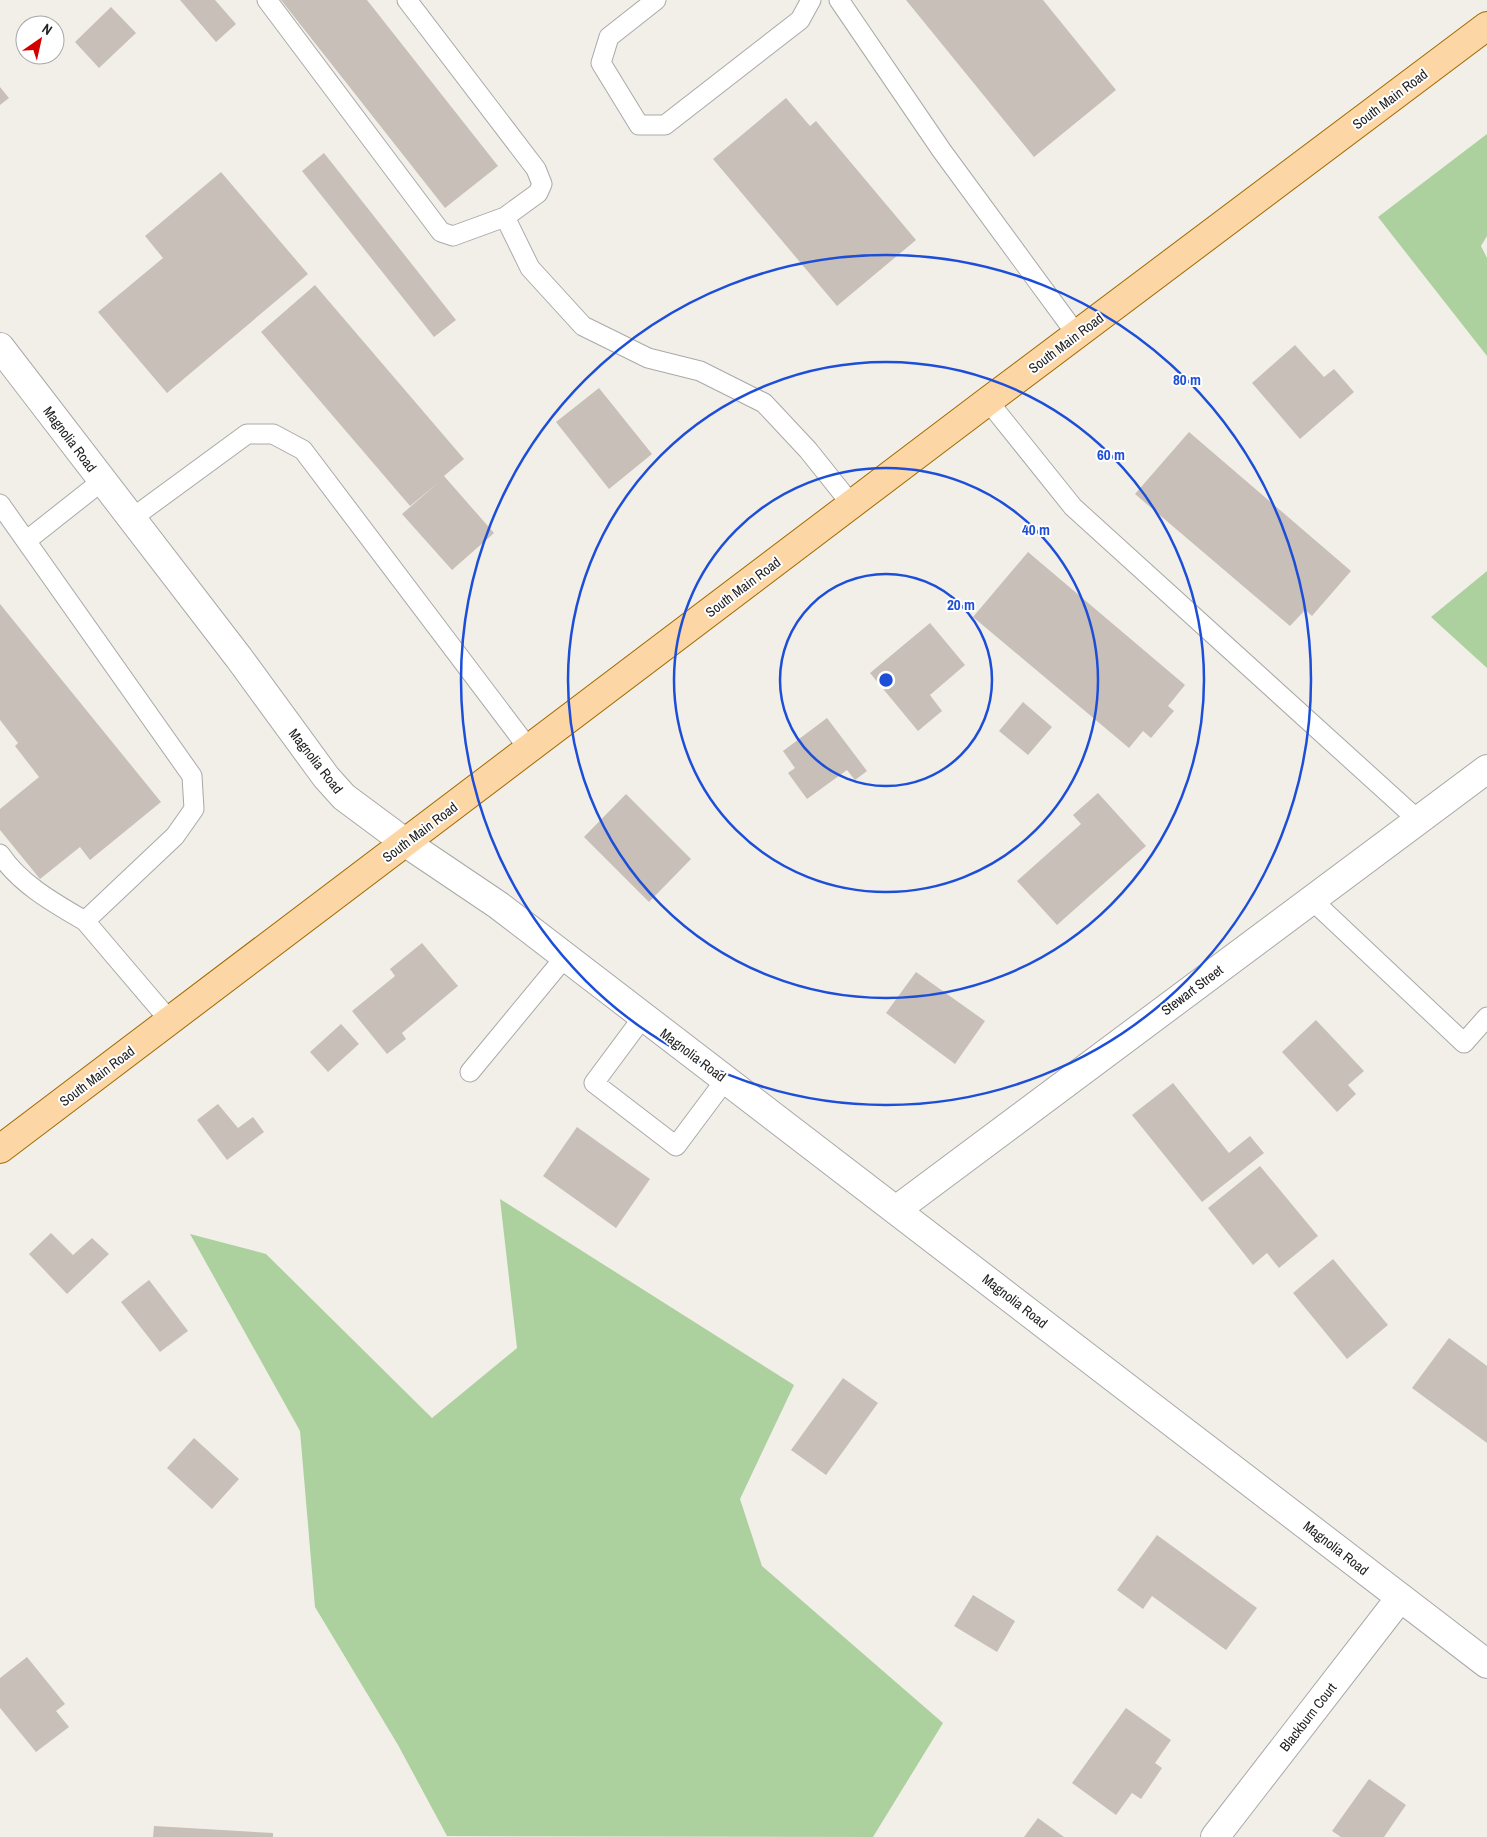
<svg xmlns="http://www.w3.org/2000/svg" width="1487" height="1837" viewBox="0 0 1487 1837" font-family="'Archivo Narrow',sans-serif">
	<rect width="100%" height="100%" fill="#f2efe9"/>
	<!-- forest -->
	<path fill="#add19e" d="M1487 134V236L1481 246 1487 258V356L1378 217Z
		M1487 571V668L1431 617Z
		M500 1199 794 1385 740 1499 762 1566 943 1723 873 1837 447 1836 398 1745 315 1607 300 1431 190 1234 266 1254 432 1418 517 1348Z"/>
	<!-- building -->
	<path fill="#c7bfb8" d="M180 0H215L236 24 216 42Z
		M281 0H367L498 166 445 208Z
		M906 0H1043L1116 90 1034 157Z
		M111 7 136 33 99 68 75 42Z
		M0 87 9 98 0 105Z
		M786 98 810 126 816 121 916 240 837 306 713 159Z
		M324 153 456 320 434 337 302 171Z
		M221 172 308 274 167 393 98 312 163 258 145 236Z
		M315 285 464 459 444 476 494 533 452 570 402 514 439 482 410 506 261 332Z
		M1295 345 1324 377 1334 369 1354 392 1300 439 1252 383Z
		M599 388 652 454 609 489 556 422Z
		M1189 432 1351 571 1312 616 1305 610 1290 626 1135 494Z
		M1028 552 1185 685 1168 706 1174 711 1151 738 1143 731 1129 748 973 617Z
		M0 604 161 802 90 860 80 847 40 879 0 830V809L39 777 15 746 18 743 0 720Z
		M930 623 965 665 930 695 942 711 918 731 870 673Z
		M1023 702 1052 727 1028 755 999 731Z
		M827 718 867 771 855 780 847 770 807 799 788 773 795 768 783 751Z
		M1098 793 1146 846 1057 925 1017 881 1081 824 1073 815Z
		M626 794 691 859 649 902 584 837Z
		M422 943 458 986 402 1033 406 1039 387 1054 352 1011 395 976 390 969Z
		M916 972 985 1021 955 1064 886 1013Z
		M1316 1020 1364 1071 1348 1085 1356 1094 1337 1112 1282 1052Z
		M341 1024 359 1044 328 1072 310 1052Z
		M1173 1083 1229 1153 1250 1136 1264 1153 1202 1202 1132 1115Z
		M218 1104 238 1128 253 1117 264 1132 227 1160 197 1120Z
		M577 1127 650 1179 616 1228 543 1176Z
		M1260 1166 1318 1236 1279 1268 1267 1253 1253 1265 1208 1208Z
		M51 1233 73 1255 92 1238 109 1254 67 1294 29 1254Z
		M1333 1259 1388 1325 1347 1359 1293 1293Z
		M149 1280 188 1331 160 1352 121 1302Z
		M1449 1338 1487 1366V1443L1412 1388Z
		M843 1378 878 1403 826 1475 791 1450Z
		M194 1438 239 1479 212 1509 167 1468Z
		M1157 1535 1257 1608 1226 1650 1152 1596 1143 1609 1117 1590Z
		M973 1595 1015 1621 997 1652 954 1626Z
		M27 1657 65 1704 56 1711 69 1727 36 1752 0 1708V1678Z
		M1126 1708 1171 1740 1155 1763 1162 1768 1141 1799 1132 1793 1116 1815 1072 1783Z
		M1369 1779 1406 1805 1384 1837H1341L1332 1831Z
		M1038 1818 1064 1837H1024Z
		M154 1826 273 1833V1837H153Z"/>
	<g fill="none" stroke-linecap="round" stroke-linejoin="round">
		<defs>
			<path id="lane" d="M267 0 441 232 453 236 505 217 538 193 542 184 536 169 407 0
				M656 0 609 37 601 63 639 125H665L800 20 811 0
				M839 0 942 151 1077 335
				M505 217 530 268 583 326 648 358 700 371 764 403 808 450 852 505
				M988 401 1073 507 1418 820
				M0 504 192 776 194 809 175 836 85 921 170 1021
				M131 519 247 434H273L303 450 529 749
				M26 541 102 481
				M0 854C20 884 54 903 85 921
				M1312 900 1464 1043 1487 1017
				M643 1017 594 1083 676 1146 726 1079
				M470 1072 565 957"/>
			<path id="street" d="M0 347 239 658 326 777 344 797 406 843 498 905 1487 1664
				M896 1210 1487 769
				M1215 1837 1400 1598"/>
			<path id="primary" d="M0 1149 988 401 1487 26"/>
		</defs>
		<!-- lane casing -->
		<use href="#lane" stroke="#a9a9a9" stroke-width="21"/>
		<!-- street casing -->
		<use href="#street" stroke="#a9a9a9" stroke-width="30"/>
		<!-- primary casing -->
		<use href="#primary" stroke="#a06b00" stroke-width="30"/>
		<!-- lane -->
		<use href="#lane" stroke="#fff" stroke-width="19"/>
		<!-- street -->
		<use href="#street" stroke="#fff" stroke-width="28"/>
		<!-- primary -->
		<use href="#primary" stroke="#fcd6a4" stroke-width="28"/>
	</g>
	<!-- distance rings -->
	<g fill="none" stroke="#1d4ed8" stroke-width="2.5">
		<circle cx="886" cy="680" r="106"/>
		<circle cx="886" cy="680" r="212"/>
		<circle cx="886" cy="680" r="318"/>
		<circle cx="886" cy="680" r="425"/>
	</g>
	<g text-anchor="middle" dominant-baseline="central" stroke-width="4" stroke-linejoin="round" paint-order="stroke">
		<!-- street labels -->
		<g font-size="14" fill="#222" stroke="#fff">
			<text transform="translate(1390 99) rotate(-37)">South Main Road</text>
			<text transform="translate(1066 343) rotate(-37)">South Main Road</text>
			<text transform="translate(70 439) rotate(53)">Magnolia Road</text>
			<text transform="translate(743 587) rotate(-37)">South Main Road</text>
			<text transform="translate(316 761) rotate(52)">Magnolia Road</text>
			<text transform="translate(420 832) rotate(-37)">South Main Road</text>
			<text transform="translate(1192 990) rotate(-37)">Stewart Street</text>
			<text transform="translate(693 1055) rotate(37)">Magnolia Road</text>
			<text transform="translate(97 1076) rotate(-37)">South Main Road</text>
			<text transform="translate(1015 1301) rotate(38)">Magnolia Road</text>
			<text transform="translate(1336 1548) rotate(38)">Magnolia Road</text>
			<text transform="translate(1308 1717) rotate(-52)">Blackburn Court</text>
		</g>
	</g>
	<circle cx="886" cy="680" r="8" fill="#1d4ed8" stroke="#fff" stroke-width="2.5"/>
	<g font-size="15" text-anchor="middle" font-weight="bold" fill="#1d4ed8" stroke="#fff" stroke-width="4" stroke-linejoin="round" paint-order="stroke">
		<text x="1187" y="385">80 m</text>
		<text x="1111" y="460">60 m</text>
		<text x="1036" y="535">40 m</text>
		<text x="961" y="610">20 m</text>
	</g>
	<!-- north arrow -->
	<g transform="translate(40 40) rotate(34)"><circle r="24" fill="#ffffff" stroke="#a7a7a7"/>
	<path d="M0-4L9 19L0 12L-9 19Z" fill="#d40000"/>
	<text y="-8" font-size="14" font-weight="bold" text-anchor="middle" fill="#222222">N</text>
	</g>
</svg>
